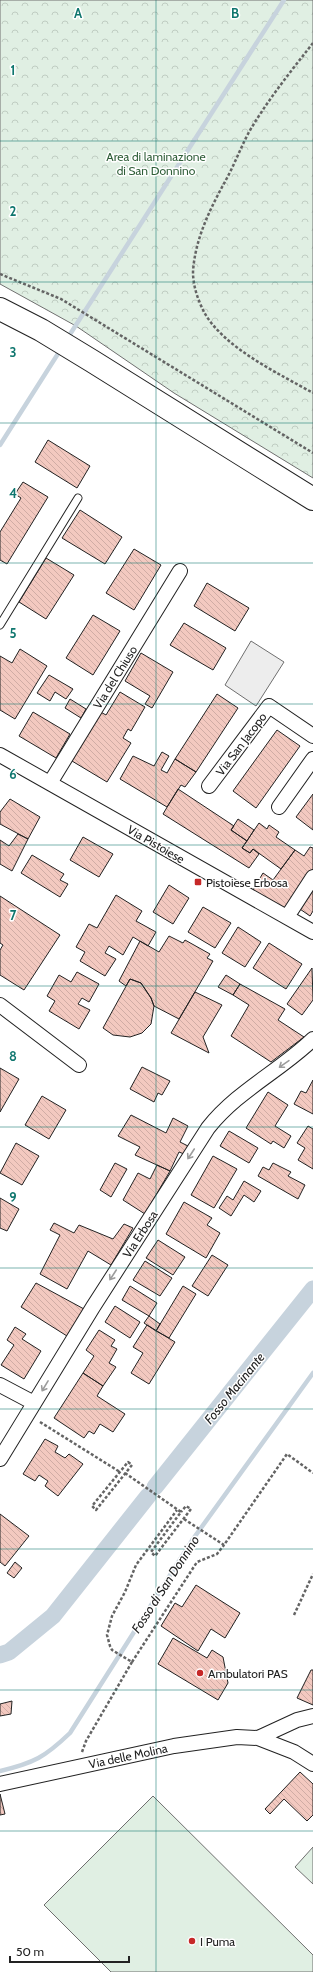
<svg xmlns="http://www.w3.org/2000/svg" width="313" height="1972" viewBox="0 0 313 1972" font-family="Cabin,sans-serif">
	<defs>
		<pattern id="park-crowns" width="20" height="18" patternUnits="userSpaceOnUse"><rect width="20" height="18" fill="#e0efe3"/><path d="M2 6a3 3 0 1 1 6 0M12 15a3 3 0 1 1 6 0" fill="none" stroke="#c0cdc2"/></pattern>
		<pattern id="building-back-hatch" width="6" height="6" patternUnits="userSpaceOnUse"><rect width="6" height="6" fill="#f3c9c0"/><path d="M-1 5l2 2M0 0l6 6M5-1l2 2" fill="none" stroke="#d0aca5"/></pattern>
	</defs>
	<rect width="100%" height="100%" fill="#fff"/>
	<!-- park -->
	<path fill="url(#park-crowns)" stroke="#6f6f6f" d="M0 0H313V478L174 393 76 326 0 284Z"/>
	<!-- pitch -->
	<path fill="#e0efe3" stroke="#6f6f6f" d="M153 1796 313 1955V1972H111L44 1905Z
		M313 1847V1884L295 1867Z"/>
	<!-- parking -->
	<path fill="#ededed" stroke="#6f6f6f" d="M251 641 284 662 256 706 225 685Z"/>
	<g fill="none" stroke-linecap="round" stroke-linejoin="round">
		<!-- stream -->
		<path stroke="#c7d3dd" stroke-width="4.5" d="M67 339 284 0
			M0 445 61 349
			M0 1771C34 1763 45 1757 70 1733L193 1539 313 1373"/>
		<!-- canal -->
		<path stroke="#c7d3dd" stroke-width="17" d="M155 1487 313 1289
			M0 1655 9 1652 53 1616 148 1496"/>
	</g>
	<!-- building -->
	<path fill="url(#building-back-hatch)" stroke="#222" d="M48 440 90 466 77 488 35 462Z
		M23 482 48 497 7 564 0 560V532L21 498 15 494Z
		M80 510 122 537 105 564 62 538Z
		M134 549 161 565 134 610 106 593Z
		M46 558 74 575 46 619 19 602Z
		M207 583 249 608 235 631 194 606Z
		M93 615 120 631 93 675 66 658Z
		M184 623 226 648 213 670 170 645Z
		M20 649 47 666 15 719 0 710V656L12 663Z
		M141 653 173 672 152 708 145 704 150 696 125 681Z
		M49 675 73 689 66 699 55 692 50 701 37 693Z
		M120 692 145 707 131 731 128 729 123 738 131 743 107 782 67 758 97 710 106 715Z
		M217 694 238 708 196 772 175 759Z
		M70 699 86 709 81 718 65 708Z
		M33 712 70 734 56 758 19 736Z
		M277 730 300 746 256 808 233 791Z
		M162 752 169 756 161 770 167 773 175 759 196 772 185 787 181 785 167 807 120 779 133 756 154 766Z
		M178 789 234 826 231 830 247 841 242 848 250 853 253 849 259 854 249 868 163 814Z
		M313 794V830L296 817Z
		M10 799 40 817 28 839 0 824V812Z
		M238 819 254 830 247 841 231 830Z
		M259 823 267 829 269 825 279 832 276 837 295 850 281 869 253 849 250 853 242 848Z
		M18 834 28 839 12 871 0 864V840L9 846Z
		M83 837 113 854 99 877 70 860Z
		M310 847 313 848V869L287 910 253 890 263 873 273 880 295 850 304 856Z
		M32 855 64 874 60 880 68 884 60 897 21 873Z
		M313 882V911L310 916 297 907Z
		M169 885 189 898 173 924 153 912Z
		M116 895 142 911 136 921 156 932 148 946 133 937 123 955 109 946 105 953 116 959 105 976 80 961 85 952 76 947 89 924 97 928Z
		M0 896 60 935 24 990 0 975V950L3 945 0 943Z
		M203 907 231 923 215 948 188 932Z
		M238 927 261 942 245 967 222 953Z
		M169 936 183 943 185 940 210 954 207 958 213 961 179 1019 154 1006 151 998 141 983 130 979 126 986 119 981 140 941 159 952Z
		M269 943 302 964 286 989 253 968Z
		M312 968 313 1000 302 1015 287 1004Z
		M77 972 99 984 89 1002 82 998 78 1004 90 1010 79 1029 49 1011 55 1001 47 996 59 975 71 982Z
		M226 975 240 984 233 995 218 987Z
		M130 979 141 983 151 998 154 1006 151 1024 142 1033 130 1037 113 1035 103 1028Z
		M240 984 285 1009 278 1020 304 1037 271 1062 231 1036 249 1005 233 995Z
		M195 992 222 1005 203 1037 209 1053 171 1033Z
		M142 1067 170 1081 162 1095 158 1093 154 1102 130 1089Z
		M0 1068 19 1079 0 1112Z
		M313 1080V1114L294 1104 301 1091 306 1093Z
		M268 1092 288 1105 275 1126 291 1136 284 1148 273 1141 271 1144 246 1128Z
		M42 1096 66 1110 49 1139 25 1125Z
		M131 1115 166 1133 173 1118 188 1126 180 1142 188 1146 184 1154 179 1152 170 1171 135 1155 140 1147 118 1136Z
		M308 1126 313 1129V1169L298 1160 305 1148 297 1143Z
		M229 1131 258 1148 249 1163 220 1146Z
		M16 1143 39 1156 22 1185 0 1173Z
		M213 1156 237 1169 214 1208 191 1195Z
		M115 1163 127 1169 111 1197 100 1190Z
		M273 1163 291 1172 288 1176 305 1185 298 1199 258 1176 263 1167 269 1170Z
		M157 1165 170 1171 145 1214 123 1200 138 1173 150 1179Z
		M244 1181 261 1191 254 1202 244 1195 231 1216 219 1208 227 1196 233 1200Z
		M0 1198 19 1209 7 1231 0 1228Z
		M184 1202 212 1218 207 1225 220 1233 206 1258 166 1234Z
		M54 1223 74 1233 79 1225 113 1239 124 1224 133 1228 111 1265 88 1251 67 1289 40 1274 60 1235 50 1230Z
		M158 1240 185 1257 173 1275 146 1258Z
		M212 1255 228 1265 208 1296 192 1286Z
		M145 1261 172 1278 160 1296 133 1280Z
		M36 1283 84 1309 67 1336 21 1307Z
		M130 1286 157 1303 149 1316 122 1300Z
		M183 1286 196 1294 169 1338 156 1331Z
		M115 1306 140 1322 130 1338 105 1322Z
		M149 1316 160 1324 156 1331 144 1323Z
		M147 1325 175 1342 149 1384 131 1373 143 1353 133 1347Z
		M15 1327 26 1334 22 1339 41 1351 24 1379 1 1365 14 1345 7 1340Z
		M99 1330 115 1340 111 1346 117 1349 109 1363 116 1367 103 1386 83 1373 94 1356 86 1350Z
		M83 1373 103 1386 97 1396 125 1414 113 1432 100 1424 94 1434 89 1431 84 1438 54 1418Z
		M45 1439 58 1446 55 1452 65 1458 69 1454 83 1464 58 1496 45 1486 48 1481 39 1475 35 1481 23 1474Z
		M0 1514 29 1536 5 1566 0 1562Z
		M15 1562 22 1568 14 1578 7 1573Z
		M196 1585 240 1613 225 1638 211 1629 198 1651 161 1626 175 1603 182 1607Z
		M173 1638 207 1658 212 1650 223 1657 228 1683 218 1700 158 1664Z
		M311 1670H313V1705L297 1698Z
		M12 1701 11 1714 0 1716V1704Z
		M300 1772 313 1784V1815L307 1821 284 1799 270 1814 265 1809Z
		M0 1794 5 1814 0 1815Z"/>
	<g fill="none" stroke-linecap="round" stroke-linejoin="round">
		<defs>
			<path id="service" d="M0 625 78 498"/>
			<path id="minor" d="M0 755 313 932
				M50 783 180 571
				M209 786 269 706 313 736
				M279 807 313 759
				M287 917 313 877
				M0 1005 79 1065
				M0 1385 34 1403
				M0 1459 93 1307 208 1128C237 1091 280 1071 313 1039
				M258 1738 297 1720 313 1716
				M0 1784 174 1746 237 1737 258 1738 294 1752 313 1764"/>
			<path id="primary" d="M0 309 41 330 92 361 313 499"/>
		</defs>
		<!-- service casing -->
		<use href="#service" stroke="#222" stroke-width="9"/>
		<!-- minor casing -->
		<use href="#minor" stroke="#222" stroke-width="16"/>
		<!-- primary casing -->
		<use href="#primary" stroke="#222" stroke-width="24"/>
		<!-- path -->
		<path stroke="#646464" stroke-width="2.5" stroke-dasharray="3 2" stroke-linecap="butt" d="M313 43C291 71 267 101 249 132 241 147 235 163 227 178 211 207 195 238 193 272 193 286 198 300 204 312 224 348 278 373 313 393
			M0 274 61 299 313 453
			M40 1422 120 1472
			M128 1462 132 1465 96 1510 92 1506Z
			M125 1473 181 1512 151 1552 155 1556 191 1509 186 1506 181 1512
			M184 1519 224 1545 287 1454 313 1473
			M294 1615 313 1574
			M132 1662 197 1562 217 1554 224 1545
			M82 1752 86 1741 132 1662 112 1650 110 1646 107 1635 112 1616 125 1592 136 1565 177 1510"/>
		<!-- service -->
		<use href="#service" stroke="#fff" stroke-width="7"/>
		<!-- minor -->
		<use href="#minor" stroke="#fff" stroke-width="14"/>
		<!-- primary -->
		<use href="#primary" stroke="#fff" stroke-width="22"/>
	</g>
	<!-- one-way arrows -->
	<defs><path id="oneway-shaft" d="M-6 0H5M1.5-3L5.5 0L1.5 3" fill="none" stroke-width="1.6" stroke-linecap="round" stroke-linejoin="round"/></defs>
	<g stroke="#9c9c9c">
		<use href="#oneway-shaft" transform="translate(284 1064) rotate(145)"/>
		<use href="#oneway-shaft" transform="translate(191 1154) rotate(123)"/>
		<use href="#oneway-shaft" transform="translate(113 1275) rotate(123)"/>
		<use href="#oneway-shaft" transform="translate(45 1386) rotate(121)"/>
	</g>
	<!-- grid -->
	<path fill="none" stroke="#0f766e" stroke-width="1" stroke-opacity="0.55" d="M156 0V1972M0 141H313M0 282H313M0 423H313M0 563H313M0 704H313M0 845H313M0 986H313M0 1127H313M0 1268H313M0 1409H313M0 1549H313M0 1690H313M0 1831H313"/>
	<!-- markers -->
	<g fill="#c62828" stroke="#fff" stroke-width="1.5">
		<rect x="194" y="878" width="8" height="8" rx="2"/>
		<circle cx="200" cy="1673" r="4"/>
		<circle cx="192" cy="1941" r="4"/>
	</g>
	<g text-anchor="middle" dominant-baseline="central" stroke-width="3" stroke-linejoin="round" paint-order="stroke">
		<!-- park labels -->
		<g font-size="12" fill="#2f5e38" stroke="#fff">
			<text x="156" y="156">Area di laminazione<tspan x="156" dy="14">di San Donnino</tspan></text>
		</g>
		<!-- street labels -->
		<g font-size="12" fill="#222" stroke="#fff">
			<text transform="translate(115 677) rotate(-58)">Via del Chiuso</text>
			<text transform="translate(241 744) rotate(-53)">Via San Jacopo</text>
			<text transform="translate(156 844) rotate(30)">Via Pistoiese</text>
			<text transform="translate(140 1234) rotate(-57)">Via Erbosa</text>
			<text transform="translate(128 1756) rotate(-12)">Via delle Molina</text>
		</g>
		<!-- poi labels -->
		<g font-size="12" fill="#222" stroke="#fff" text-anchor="start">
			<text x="206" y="882">Pistoiese Erbosa</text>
			<text x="208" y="1673">Ambulatori PAS</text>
			<text x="200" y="1941">I Puma</text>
		</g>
		<!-- water labels -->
		<g font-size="13" font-style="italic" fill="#222" stroke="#fff">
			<text transform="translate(234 1388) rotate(-51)">Fosso Macinante</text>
			<text transform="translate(165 1584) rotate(-57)">Fosso di San Donnino</text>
		</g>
	</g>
	<g font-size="13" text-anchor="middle" font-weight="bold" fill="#0f766e" stroke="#fff" stroke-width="3" stroke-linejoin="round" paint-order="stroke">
		<text x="78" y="18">A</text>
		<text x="235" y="18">B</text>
		<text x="13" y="75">1</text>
		<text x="13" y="216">2</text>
		<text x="13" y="357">3</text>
		<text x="13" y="498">4</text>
		<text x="13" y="638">5</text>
		<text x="13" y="779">6</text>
		<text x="13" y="920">7</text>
		<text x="13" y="1061">8</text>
		<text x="13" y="1202">9</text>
	</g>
	<!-- scale -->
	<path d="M10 1956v6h119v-6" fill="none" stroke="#222222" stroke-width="2"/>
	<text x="16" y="1956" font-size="12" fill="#222222" stroke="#ffffff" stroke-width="3" paint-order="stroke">50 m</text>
</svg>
